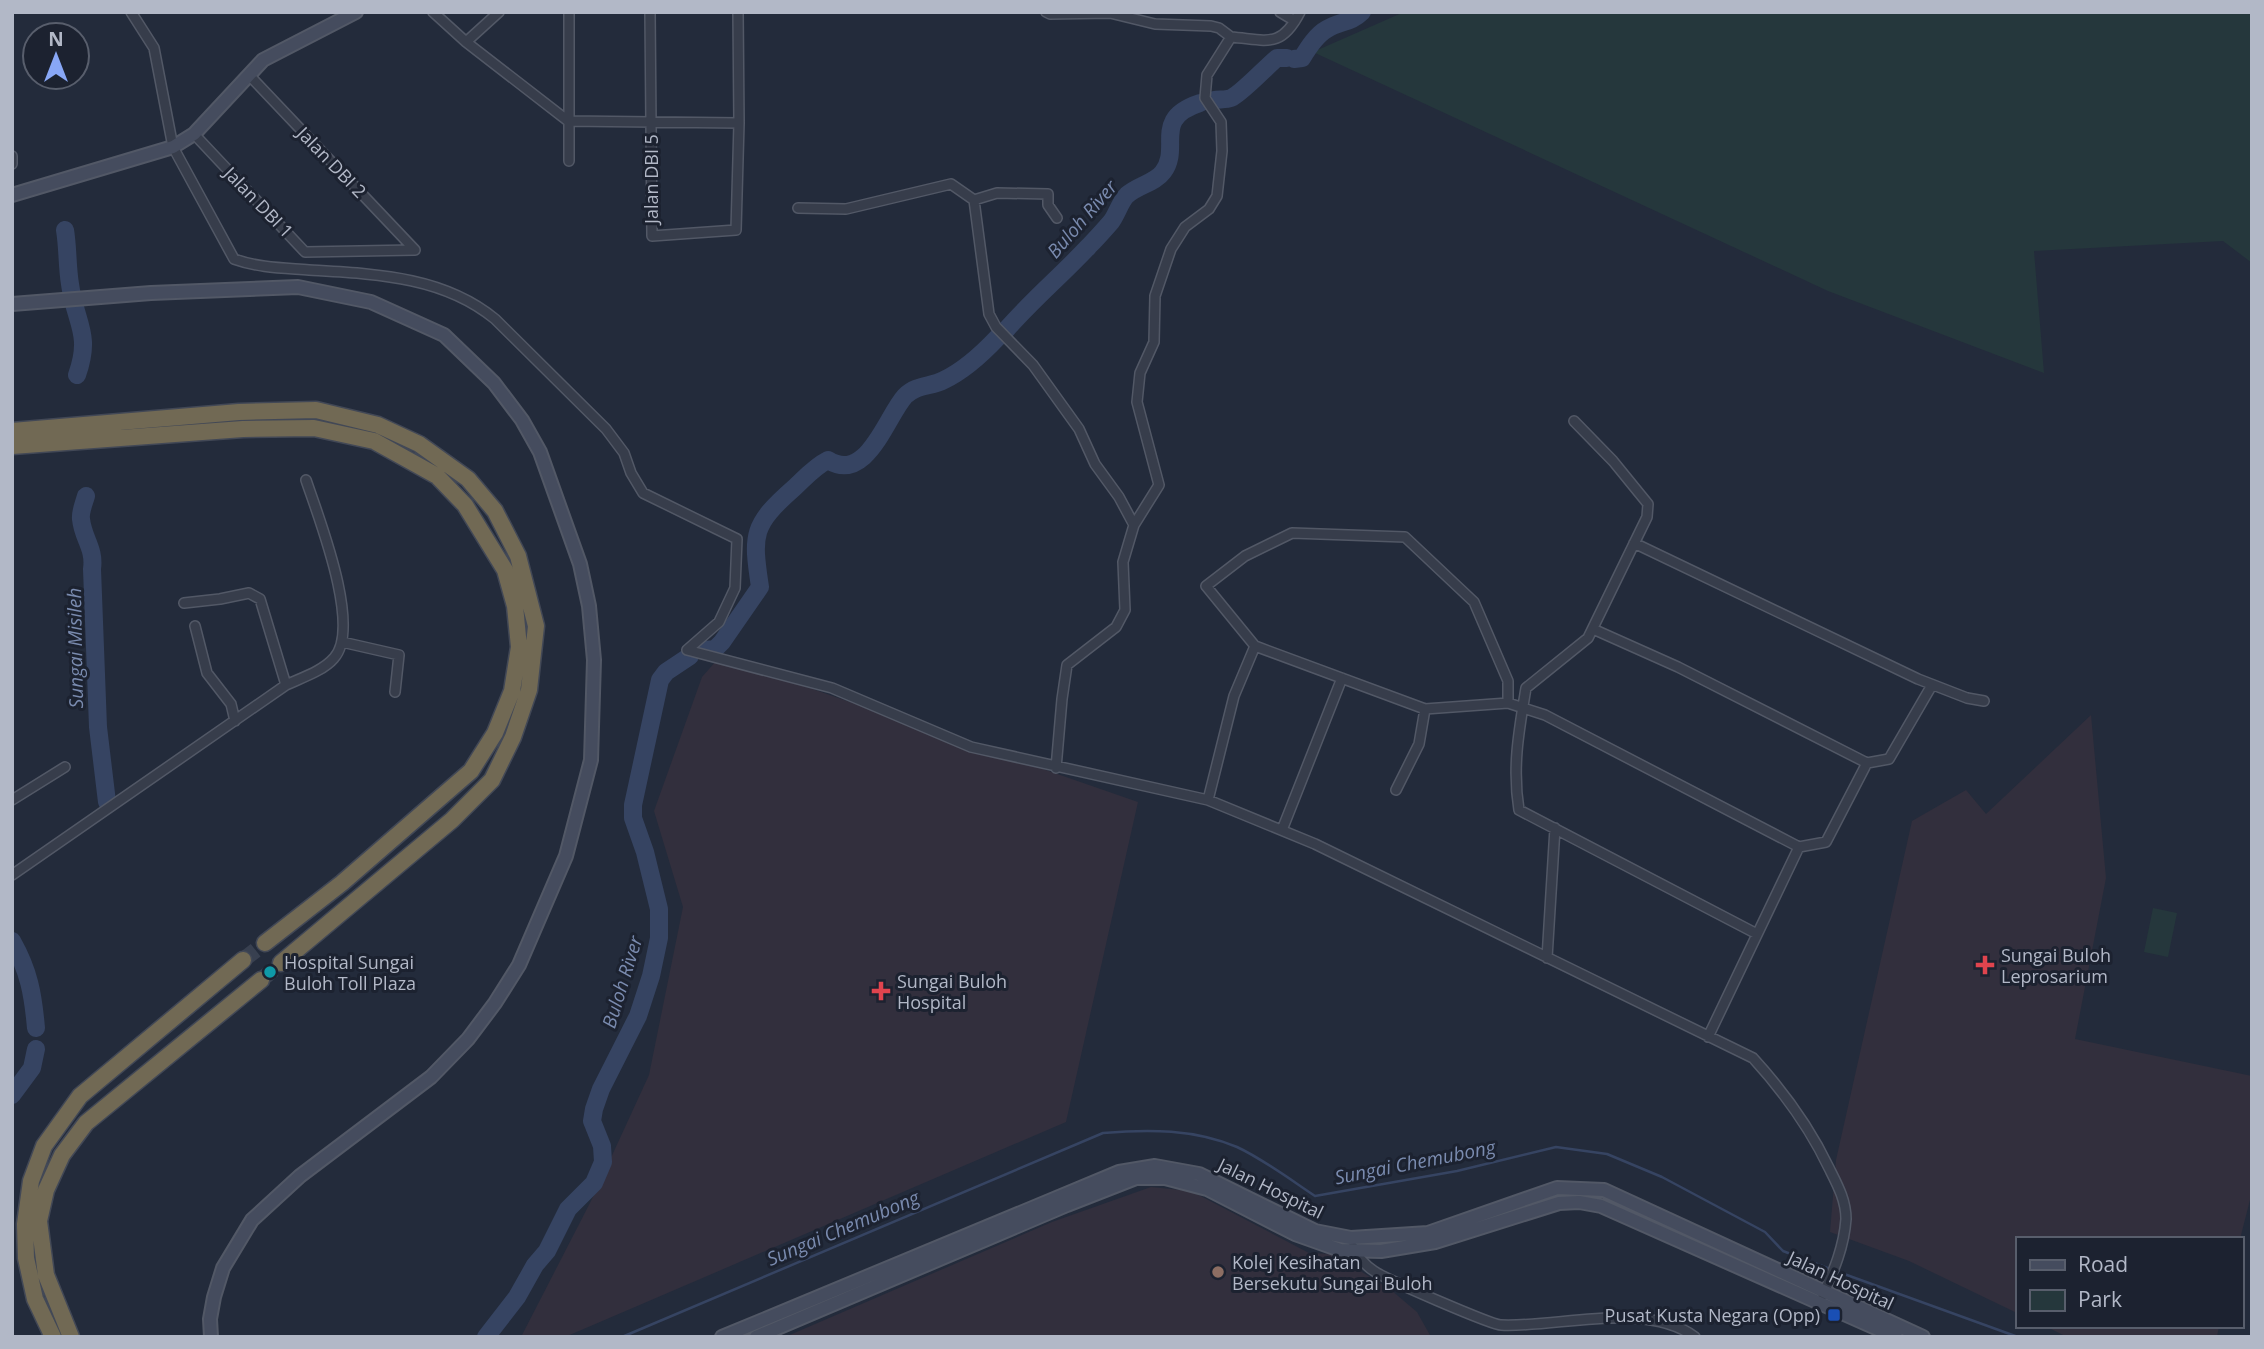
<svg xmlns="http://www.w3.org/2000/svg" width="2264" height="1349" viewBox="0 0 2264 1349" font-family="'Open Sans',sans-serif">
	<rect width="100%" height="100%" fill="#232b3b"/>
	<!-- medical -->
	<path fill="#322f3d" d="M717 660 772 675 1138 802 1066 1122 565 1337H521L592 1199 649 1075 683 907 654 811 702 677Z
		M2091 715 2106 878 2075 1039 2252 1076V1192L2240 1239H2017V1313L1909 1261 1830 1232 1836 1160 1912 821 1966 790 1986 814Z
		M1151 1187 1191 1191 1309 1253 1333 1254 1391 1290 1417 1312 1431 1337H785L1052 1222Z
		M2045 1326H2219L2217 1337H2067Z"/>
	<!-- green -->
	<path fill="#25373c" d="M1404 12H2252V263L2223 241 2034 251 2044 373 1828 291 1313 52Z
		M2153 908 2177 913 2168 957 2144 952Z"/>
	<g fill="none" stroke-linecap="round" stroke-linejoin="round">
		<!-- stream -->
		<path stroke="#364462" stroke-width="2.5" d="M1836 1271 2018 1337
			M622 1337 1103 1133C1149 1129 1194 1129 1237 1147 1263 1159 1291 1180 1315 1196L1457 1171 1556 1147 1607 1154 1662 1177 1765 1232 1783 1251 1830 1269"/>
		<!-- river -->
		<path stroke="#364462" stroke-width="18" d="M1294 59 1302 58C1308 48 1316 35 1327 29 1340 21 1351 23 1362 12
			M1214 100C1219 99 1226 100 1231 98 1241 94 1267 66 1277 58H1287
			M65 230C68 248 67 266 70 284 75 323 92 333 77 375
			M1006 330C1032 300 1062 275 1089 246 1096 239 1104 230 1111 222 1117 214 1120 202 1127 195 1138 185 1155 183 1163 172 1182 147 1151 119 1200 103
			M86 496C84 503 80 512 81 519 83 539 95 548 92 569L98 727 107 802
			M706 650 715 649 722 642 760 587C752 534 752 525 794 488 805 478 814 467 828 460 867 484 886 417 905 396 917 384 931 387 944 380 965 370 983 353 998 337
			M12 941C29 971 33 994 36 1028
			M12 1095 32 1068 36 1049
			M486 1337 517 1297 535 1265 547 1251 568 1209 594 1183 603 1162 602 1146 592 1121 594 1109 601 1089 638 1016 651 976 659 938V909L645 852 633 818V805L660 680 666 672 690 656"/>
		<!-- highway-tunnel -->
		<path stroke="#384050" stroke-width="16" stroke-dasharray="16 8" stroke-linecap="butt" d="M243 960 265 943
			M261 980 281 963"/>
		<defs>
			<path id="street" d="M131 12 154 48 173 147 234 259C259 268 284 268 309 270 375 274 443 276 495 319L606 429 624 453 631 473 643 493 737 539 735 588 719 622 687 650
				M433 12 466 42 568 121 739 123
				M650 12 652 236 736 230 739 123 738 12
				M1046 12 1050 14 1110 13 1155 24 1211 26 1219 28 1231 37
				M1280 12 1295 21
				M466 42 499 12
				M249 75 415 250
				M194 134 305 252 415 250
				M12 156V164
				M569 161V12
				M974 200 997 193 1048 194V205L1057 218
				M798 208 846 209 951 184 974 200 989 314 996 327 1033 365 1079 429 1095 464 1119 497 1134 525
				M1574 421 1613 461 1648 504 1647 517 1588 638 1526 688C1519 730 1512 767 1519 810L1757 934
				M1634 543 1918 679 1967 698 1984 701
				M184 603 220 599 249 593 260 599 286 685
				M195 626 207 673 231 704 235 721
				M1593 629 1678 667 1867 763
				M342 642 399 655 395 692
				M687 650 832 688 971 747 1208 800 1315 844 1753 1058C1784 1092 1809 1126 1829 1168 1837 1184 1846 1200 1846 1219 1844 1247 1834 1270 1823 1295
				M1508 703V681L1474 602 1405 537 1292 533 1245 556 1206 586 1255 646 1425 709 1508 703 1545 715 1799 847
				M1056 768 1062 699 1067 665 1116 627 1125 610 1123 562 1134 525 1159 485 1137 402 1140 373 1154 342 1155 296 1171 249 1185 227 1209 209 1217 196 1222 151 1221 122 1205 98 1207 75 1231 37C1267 40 1281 49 1300 12
				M1396 790 1419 744 1425 709
				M12 800 65 767
				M1208 800 1234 696 1255 646
				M1282 830 1342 678
				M12 875 286 685C301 678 323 671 334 658 362 627 318 516 306 480
				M1547 958 1555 828
				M1708 1037 1799 847 1826 842 1867 763 1889 759 1932 685
				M1353 1247C1356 1255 1366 1266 1374 1271 1383 1278 1492 1325 1501 1325 1558 1328 1645 1300 1695 1337"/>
			<path id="secondary" d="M12 195 173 147 194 134 263 60 356 12
				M12 304 151 293 298 287 371 302 444 335 494 383 522 420 540 452 580 564 589 606 594 660 591 760 566 856 519 965 495 1003 468 1039 431 1077 300 1176 252 1220 223 1268 214 1297 210 1319 211 1337
				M722 1337 1119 1172 1155 1166 1199 1174 1315 1231 1351 1238 1428 1233 1557 1188 1604 1190 1923 1337
				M756 1337 1067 1205 1136 1178H1165L1207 1189 1295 1234 1340 1250 1381 1251 1435 1242 1559 1203 1579 1202 1601 1206 1896 1337"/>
			<path id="highway" d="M12 431 239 412 316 410 378 425 419 444 468 479 495 511 518 556 536 626 529 690 513 737 492 780 452 820 281 963
				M12 446 243 429 314 428 374 441 437 476 465 505 505 570 515 606 519 647 512 691 495 733 471 771 342 883 265 943
				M53 1337 35 1299 26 1258 25 1224 31 1181 44 1146 80 1096 243 960
				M71 1337 46 1275 39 1221 46 1190 62 1155 86 1123 261 980"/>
		</defs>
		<!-- street casing -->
		<use href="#street" stroke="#525866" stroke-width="12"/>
		<!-- secondary casing -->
		<use href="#secondary" stroke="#525866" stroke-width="16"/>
		<!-- highway casing -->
		<use href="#highway" stroke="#424856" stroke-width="19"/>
		<!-- street -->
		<use href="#street" stroke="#373d4b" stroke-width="9"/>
		<!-- secondary -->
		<use href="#secondary" stroke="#454c5e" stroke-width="12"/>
		<!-- highway -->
		<use href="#highway" stroke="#716954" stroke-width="16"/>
	</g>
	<!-- markers -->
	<g fill="#e0444e" stroke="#1c2230" stroke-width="2.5">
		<path d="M1981.5 954.5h7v7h7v7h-7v7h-7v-7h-7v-7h7z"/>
		<path d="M877.5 980.5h7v7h7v7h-7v7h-7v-7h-7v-7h7z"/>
	</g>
	<circle fill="#0f9aa8" stroke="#1c2230" stroke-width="2.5" cx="270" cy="972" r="7"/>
	<circle fill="#8d6e63" stroke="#1c2230" stroke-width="2.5" cx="1218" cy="1272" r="7"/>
	<rect fill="#1a4fb4" stroke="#1c2230" stroke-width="2.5" x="1827" y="1308" width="14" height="14" rx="3.5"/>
	<g text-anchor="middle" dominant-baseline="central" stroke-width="6" stroke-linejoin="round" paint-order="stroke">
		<!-- street labels -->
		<g font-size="18" fill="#b2b8c7" stroke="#1c2230">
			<text transform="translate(332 162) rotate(46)">Jalan DBI 2</text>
			<text transform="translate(651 179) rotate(-90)">Jalan DBI 5</text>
			<text transform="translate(259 202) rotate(46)">Jalan DBI 1</text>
			<text transform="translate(1271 1188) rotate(26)">Jalan Hospital</text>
			<text transform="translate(1841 1280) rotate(25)">Jalan Hospital</text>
		</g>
		<!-- poi labels -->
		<g font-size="18" fill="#b2b8c7" stroke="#1c2230" text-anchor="start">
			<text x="2001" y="955">Sungai Buloh<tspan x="2001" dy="21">Leprosarium</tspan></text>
			<text x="284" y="962">Hospital Sungai<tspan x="284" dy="21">Buloh Toll Plaza</tspan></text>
			<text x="897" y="981">Sungai Buloh<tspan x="897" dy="21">Hospital</tspan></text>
			<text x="1232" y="1262">Kolej Kesihatan<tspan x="1232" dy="21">Bersekutu Sungai Buloh</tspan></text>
			<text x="1820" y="1315" text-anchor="end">Pusat Kusta Negara (Opp)</text>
		</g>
		<!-- water labels -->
		<g font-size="19" font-style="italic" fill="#7a8baf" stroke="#1c2230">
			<text transform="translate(1082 219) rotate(-49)">Buloh River</text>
			<text transform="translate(75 648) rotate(-91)">Sungai Misileh</text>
			<text transform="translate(622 982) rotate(-73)">Buloh River</text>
			<text transform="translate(1415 1162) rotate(-11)">Sungai Chemubong</text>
			<text transform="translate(843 1228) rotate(-23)">Sungai Chemubong</text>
		</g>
	</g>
	<!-- border -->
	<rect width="2264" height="1349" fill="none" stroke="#b2b8c7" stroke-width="28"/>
	<!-- legend -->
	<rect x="2016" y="1237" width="228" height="91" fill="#1c2230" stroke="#585e6c" stroke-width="2"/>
	<rect x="2030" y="1260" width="35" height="10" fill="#454c5e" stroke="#585e6c" stroke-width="2"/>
	<text x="2078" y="1272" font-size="21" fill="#b2b8c7">Road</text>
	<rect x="2030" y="1290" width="35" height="21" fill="#25373c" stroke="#585e6c" stroke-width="2"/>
	<text x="2078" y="1307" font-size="21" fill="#b2b8c7">Park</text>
	<!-- north arrow -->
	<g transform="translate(56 56)"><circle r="33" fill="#1c2230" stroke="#585e6c" stroke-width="2"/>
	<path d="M0-5L12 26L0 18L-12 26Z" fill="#88a7f6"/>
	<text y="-10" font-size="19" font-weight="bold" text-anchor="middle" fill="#b2b8c7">N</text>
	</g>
</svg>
